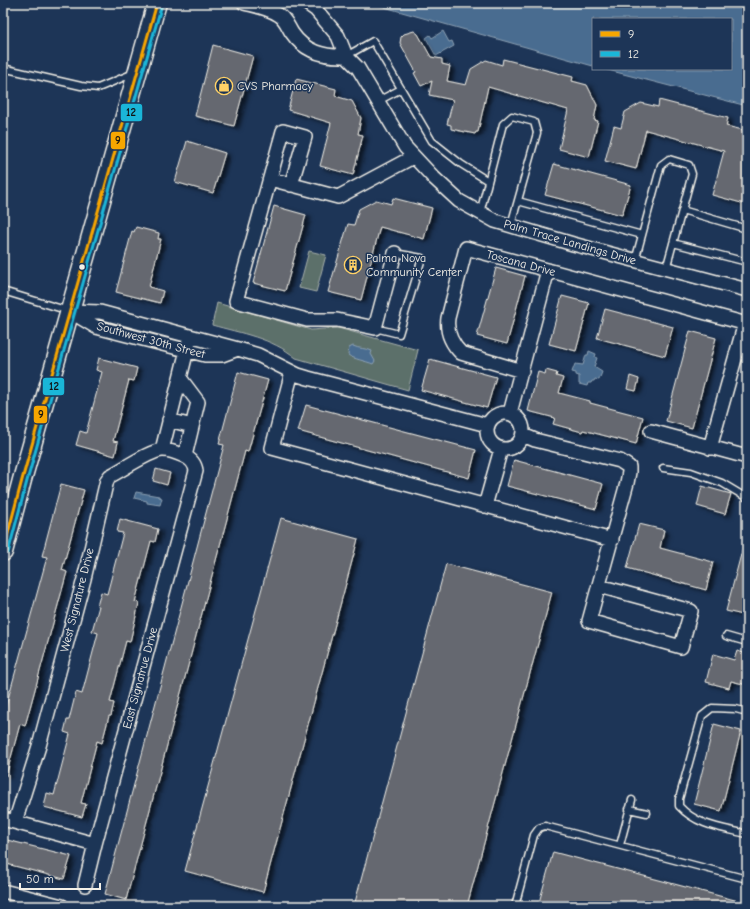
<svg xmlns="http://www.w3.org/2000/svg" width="750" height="909" viewBox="0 0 750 909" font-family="'Comic Neue',sans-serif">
	<defs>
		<filter id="shadow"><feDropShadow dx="4.5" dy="2.5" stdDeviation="2" flood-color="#0009"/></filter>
	</defs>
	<rect width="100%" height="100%" fill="#1d3557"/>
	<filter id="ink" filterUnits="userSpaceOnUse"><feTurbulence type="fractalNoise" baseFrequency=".025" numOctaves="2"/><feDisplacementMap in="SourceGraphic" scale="8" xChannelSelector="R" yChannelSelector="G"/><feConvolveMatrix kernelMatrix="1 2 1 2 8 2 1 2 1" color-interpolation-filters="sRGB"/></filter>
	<g filter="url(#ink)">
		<!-- green -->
		<path fill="#5b6f6b" stroke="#a8b0aa" d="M309 251 326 255 316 292 299 288Z
			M217 303 311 330 338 328 418 350 408 390 296 358C272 338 240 333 212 325Z"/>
		<!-- water -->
		<path fill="#496c90" stroke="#8da1b3" d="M370 3H747V106L604 69H731V19H593V66Z
			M443 31 449 42 452 41 454 46 436 56 426 38 430 35 432 38Z
			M353 346C359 349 366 348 372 351L371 354 375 361 373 364C366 361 353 359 348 355L349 348Z
			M589 351 596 354 595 357 597 358 594 367 602 372 599 380 595 379 594 381H592L591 383H588L587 386 579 384V376L576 375V373L572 372 575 364 583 365 586 355H588Z
			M136 492 159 496V497L162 498 160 505 147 503V501L134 498Z"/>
		<!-- building -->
		<path fill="#656870" stroke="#f4f1e8" filter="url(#shadow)" d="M414 31 418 34 431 57 442 59V64L450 66 447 81 466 85 471 69 486 60 502 65 503 59 573 77 572 81 587 85 597 105 594 120 598 121 589 157 559 149 568 110 488 87 478 132H476L475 134 451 129V125L447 124 453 100 429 95 432 81 421 86 414 73 416 72 400 43 401 37 404 34Z
			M213 45 253 56 234 126 195 116Z
			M296 79 336 89 335 96 352 101 361 118 358 134 363 135 353 175 320 166 331 123 288 110Z
			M659 100 728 118 726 126 743 130 747 138V197L745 204 712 195 724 151 646 130 636 169 605 161 614 126 621 128 625 112 641 103 658 107Z
			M187 141 225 153 213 193 175 182Z
			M554 164 631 185 622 215 545 195Z
			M393 198 432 208 424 239 380 227 361 300 328 292 348 224 354 225 359 209 376 200 391 204Z
			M274 206 306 215 285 291 253 283Z
			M136 227 159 233 158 239H161L149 287 163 291 160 303 116 292 132 231 134 232Z
			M496 268 525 276 507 344 477 336Z
			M562 296 589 303 576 351 549 344Z
			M605 309 673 327 665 356 597 338Z
			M690 331 716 338 692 428 666 421Z
			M99 358 137 368 134 381 129 380 113 441 118 442 115 456 76 445 80 431 86 433 102 372 96 370Z
			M430 359 496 377 487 408 421 390Z
			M546 370 557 373 556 376 563 378 559 393 590 401V403L643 417 636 444 583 430 582 432 553 424 555 418 528 411 538 372 545 374Z
			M238 372 268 380 248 452 245 451 126 900 105 894 224 445 219 444Z
			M630 376 639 379 636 391 627 389Z
			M306 405 476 450 469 478 298 431Z
			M514 460 603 484 596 509 507 486Z
			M156 469 170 473 167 485 153 481Z
			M61 484 84 490 62 570 67 572 25 726 20 724 6 776H3V717L47 557 42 556Z
			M702 486 731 494 725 514 697 506Z
			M281 518 358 539 263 892 185 871Z
			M120 519 158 529 155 542 151 541 135 602 139 603 130 642 126 641 110 702 114 703 111 716H109L102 743 97 741 81 803 86 804 82 817 44 807 47 793 54 795 70 734 64 732 67 720H69L76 692 82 694 98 633 92 631 99 606H97L101 592 107 594 123 533 117 532Z
			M639 524 664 530 660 548 713 562 706 590 627 568Z
			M744 543H747V616L726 611Z
			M446 564 552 592 467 906H354Z
			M737 651 747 654V685L731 681 729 688 706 682 713 654 734 660Z
			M714 724 741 731 721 811 694 804Z
			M3 839 71 856 64 879 3 863Z
			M553 852 746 903V906H538Z"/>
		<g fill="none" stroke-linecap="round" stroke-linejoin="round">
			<defs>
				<path id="lane" d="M346 56 373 41 432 141 461 164 488 181
					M3 69H7L81 86 98 88 134 73
					M378 101 401 89
					M518 201 642 235
					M682 210 747 229
					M480 213 503 124 512 116 534 122 537 133 511 225
					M673 243 747 262
					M635 261 661 165 669 159 689 165 692 174 666 269
					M3 291 69 311
					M375 328 399 334 422 258 395 253
					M663 468 691 472 722 483 747 498
					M726 636 747 642
					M747 712 736 709 712 708 702 716 679 799V806C697 826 723 828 747 834
					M629 809 647 813
					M620 845 632 800
					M515 906 534 835 539 828 545 826 747 879"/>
				<path id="street" d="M244 3C256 6 269 8 279 15 285 18 288 27 292 33 305 52 324 57 346 56
					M306 3 316 10 338 36 346 56 358 68 405 147 434 178 459 201 495 221 573 244 747 290
					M270 179 338 197 413 157
					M291 185 305 137 283 131 236 301 307 320H337L375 328 395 253
					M70 311 100 312 238 349 258 355 298 375 308 378 487 425
					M71 312 96 327 205 355H222L238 349
					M522 371 461 353C451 343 446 332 448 318L466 248 747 324
					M292 372 272 448 612 540
					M180 378 198 402 185 456
					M487 431a18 18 0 1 1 36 0a18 18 0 1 1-36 0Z
					M510 413 548 270
					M169 420 192 426
					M651 431 747 457
					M523 435 535 440 620 461 629 467V472L627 483 589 621 681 647 691 611 599 586
					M710 448 745 323
					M162 450 189 342
					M485 506 501 449
					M3 819 95 844
					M15 822 39 746 84 579 107 480 110 476C122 470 151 450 163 450 170 450 177 453 184 456 191 459 195 463 196 471L95 844 85 885
					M3 891 62 906"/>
				<path id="secondary" d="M3 552 22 480 157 3"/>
			</defs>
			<!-- lane casing -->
			<use href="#lane" stroke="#f4f1e8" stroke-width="9"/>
			<!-- street casing -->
			<use href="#street" stroke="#f4f1e8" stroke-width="16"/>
			<!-- secondary casing -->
			<use href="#secondary" stroke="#f4f1e8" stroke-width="21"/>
			<!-- lane -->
			<use href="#lane" stroke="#1d3557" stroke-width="6"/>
			<!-- street -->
			<use href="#street" stroke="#1d3557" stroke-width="13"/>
			<!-- secondary -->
			<use href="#secondary" stroke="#1d3557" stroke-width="18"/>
			<defs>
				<path id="bus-1" d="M3 552 22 480 157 3"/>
				<path id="bus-2" d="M8 553 27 481 162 4"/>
			</defs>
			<!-- bus-1 casing -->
			<use href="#bus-1" stroke="#1d3557" stroke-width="6"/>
			<!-- bus-2 casing -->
			<use href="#bus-2" stroke="#1d3557" stroke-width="6"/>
			<!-- bus-1 -->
			<use href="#bus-1" stroke="#f7a600" stroke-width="3"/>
			<!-- bus-2 -->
			<use href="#bus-2" stroke="#1ab6d8" stroke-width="3"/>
		</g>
	</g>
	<!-- icons -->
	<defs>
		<symbol id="shop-ring" viewBox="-11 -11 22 22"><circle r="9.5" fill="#1d3557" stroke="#ffd166" stroke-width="1.5"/><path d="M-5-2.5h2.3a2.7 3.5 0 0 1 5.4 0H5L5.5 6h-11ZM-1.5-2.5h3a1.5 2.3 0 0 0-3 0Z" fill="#ffd166"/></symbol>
		<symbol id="building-ring" viewBox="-11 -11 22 22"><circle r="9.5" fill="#1d3557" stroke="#ffd166" stroke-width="1.5"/><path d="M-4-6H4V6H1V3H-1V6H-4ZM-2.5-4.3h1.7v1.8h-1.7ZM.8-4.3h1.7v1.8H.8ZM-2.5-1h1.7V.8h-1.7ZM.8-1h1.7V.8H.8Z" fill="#ffd166"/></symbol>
	</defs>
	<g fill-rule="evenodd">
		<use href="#shop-ring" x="214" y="76" width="20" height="20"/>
		<use href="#building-ring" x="343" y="255" width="20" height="20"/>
	</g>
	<!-- markers -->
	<circle fill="#f4f1e8" stroke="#1d3557" stroke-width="1.5" cx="82" cy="267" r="3.5"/>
	<g text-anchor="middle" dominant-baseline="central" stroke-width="3" stroke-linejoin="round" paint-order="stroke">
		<!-- poi labels -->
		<g font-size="12" fill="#f4f1e8" stroke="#1d3557" text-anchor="start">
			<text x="237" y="86">CVS Pharmacy</text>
			<text x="366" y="258">Palma Nova<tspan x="366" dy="14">Community Center</tspan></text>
		</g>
		<!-- street labels -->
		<g font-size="12" fill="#f4f1e8" stroke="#1d3557">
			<text transform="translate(570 242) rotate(16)">Palm Trace Landings Drive</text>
			<text transform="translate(521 263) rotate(15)">Toscana Drive</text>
			<text transform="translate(151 340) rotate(15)">Southwest 30th Street</text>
			<text transform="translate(77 600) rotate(-76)">West Signature Drive</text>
			<text transform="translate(140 678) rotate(-75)">East Signatrue Drive</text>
		</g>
	</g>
	<g stroke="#1d3557" stroke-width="1.5">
		<rect x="120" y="103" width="23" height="19" rx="4" fill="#1ab6d8"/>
		<rect x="110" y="131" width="16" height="19" rx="4" fill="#f7a600"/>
		<rect x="42" y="377" width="23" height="19" rx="4" fill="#1ab6d8"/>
		<rect x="33" y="405" width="15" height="19" rx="4" fill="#f7a600"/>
	</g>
	<g font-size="11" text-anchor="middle" font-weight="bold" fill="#111">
		<text x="131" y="116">12</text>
		<text x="118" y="144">9</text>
		<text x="54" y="390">12</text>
		<text x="41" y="418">9</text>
	</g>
	<!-- margin -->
	<rect width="750" height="909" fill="none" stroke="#1d3557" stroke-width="16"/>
	<rect x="8" y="8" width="734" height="893" fill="none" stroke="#f4f1e8" stroke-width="1.5" filter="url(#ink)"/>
	<!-- legend -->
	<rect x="592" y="18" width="140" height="52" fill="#1d3557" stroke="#738091"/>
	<rect x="600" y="31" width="20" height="6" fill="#f7a600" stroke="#738091"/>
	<text x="628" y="38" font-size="12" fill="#f4f1e8">9</text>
	<rect x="600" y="51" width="20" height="6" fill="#1ab6d8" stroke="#738091"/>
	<text x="628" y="58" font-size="12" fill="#f4f1e8">12</text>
	<!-- scale -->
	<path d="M20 883v6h80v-6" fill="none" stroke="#f4f1e8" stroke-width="2"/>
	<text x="26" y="883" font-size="12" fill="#f4f1e8" stroke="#1d3557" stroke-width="3" paint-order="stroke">50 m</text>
</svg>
